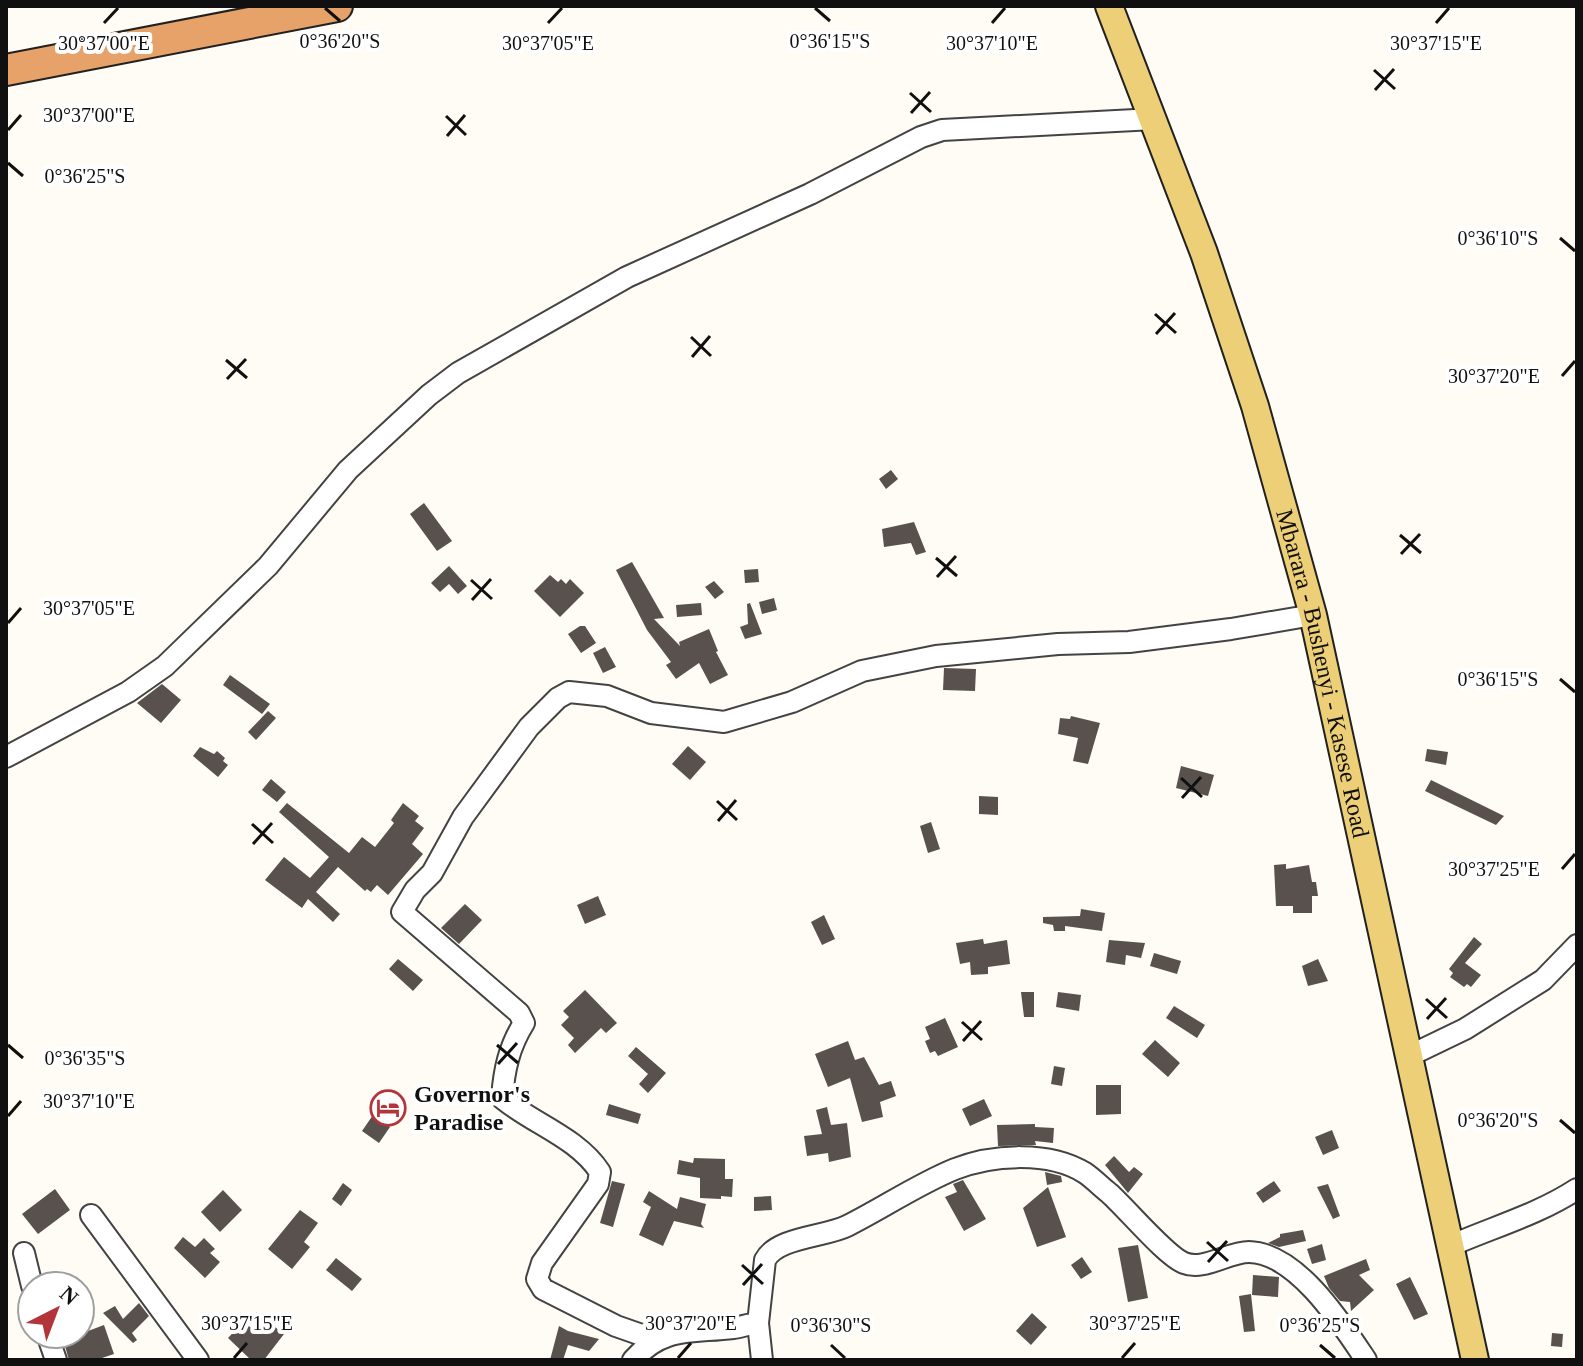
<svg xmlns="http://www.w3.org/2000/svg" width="1583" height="1366" viewBox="0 0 1583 1366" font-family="'Times New Roman',serif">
	<rect width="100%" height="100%" fill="#fefcf4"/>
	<!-- building -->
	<path fill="#58514d" d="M891 470 898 479 886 489 879 479Z
		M424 503 452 541 437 551 410 514Z
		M914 522 926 552 916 555 911 543 884 547 882 529Z
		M632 562 664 618 654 619 680 646 679 642 709 629 718 651 716 652 728 675 710 684 699 663 676 679 666 665 671 662 647 630 616 570Z
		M449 566 467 586 458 594 449 584 440 592 431 583Z
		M758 569 759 582 745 583 744 570Z
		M550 575 558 582 561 579 566 584 570 579 584 593 560 617 534 591Z
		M714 581 724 592 715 599 705 587Z
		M774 598 777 610 762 614 759 602Z
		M701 603 702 615 677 617 676 605Z
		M750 603 762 634 745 639 740 627 748 624 747 604Z
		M580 626H585L596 643 581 653 568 634Z
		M605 647 616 667 603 673 593 653Z
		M944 668 976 669 975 691 943 690Z
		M230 675 270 704 262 714 223 685Z
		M162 684 181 700 161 723 137 703Z
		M268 711 276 718 256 740 248 732Z
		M1071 716 1100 723 1088 764 1073 761 1078 738 1058 734 1060 718 1070 719Z
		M688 746 706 762 690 780 672 764Z
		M200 747 214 754 217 751 225 758 223 761 228 765 218 777 193 756Z
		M1427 749 1448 752 1446 765 1425 761Z
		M1181 766 1214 775 1208 796 1176 788Z
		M271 779 286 792 277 802 262 790Z
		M1431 780 1504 816 1496 825 1425 791Z
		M979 796 998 797V815L979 814Z
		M287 803 349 853 362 837 375 847 394 823 391 820 403 803 419 816 415 821 424 828 412 844 423 854 388 895 377 885 371 892 367 889 365 891 338 867 316 892 340 914 333 922 308 899 302 908 265 880 284 857 310 878 329 857 279 812Z
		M931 822 940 849 928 853 920 826Z
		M1286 864V869L1309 865 1312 882H1316L1318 896H1312V913H1293V906H1276L1274 865Z
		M598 896 606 915 585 924 577 905Z
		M465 904 482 920 459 944 441 928Z
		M1081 909 1105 913 1102 931 1065 926V931H1054L1053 925 1043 923V917L1080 916Z
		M824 915 835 939 822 945 811 922Z
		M1474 937 1482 944 1465 963 1481 975 1471 987 1467 984 1464 987 1450 977 1453 973 1449 969Z
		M983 939 984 944 1007 940 1010 964 988 967V974L971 975 970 962 960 964 956 943Z
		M1109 940 1145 943 1141 958 1126 955 1125 965 1106 962Z
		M1154 953 1181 961 1177 974 1150 966Z
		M398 959 423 980 413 991 389 969Z
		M1318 959 1328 981 1308 986 1302 966Z
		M585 990 617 1023 606 1033 601 1028 575 1053 568 1045 574 1038 561 1025 569 1017 563 1011Z
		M1021 992H1034V1017H1024Z
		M1058 992 1081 995 1079 1011 1056 1007Z
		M1174 1006 1205 1025 1197 1038 1166 1018Z
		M945 1018 958 1047 938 1056 935 1051 930 1053 925 1041 930 1039 925 1027Z
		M1155 1040 1180 1063 1168 1077 1142 1054Z
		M848 1041 855 1060 864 1057 879 1085 891 1081 896 1096 880 1102 883 1117 862 1122 850 1078 828 1087 815 1054Z
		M636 1047 666 1073 648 1093 639 1084 648 1074 628 1056Z
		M1054 1066 1065 1068 1062 1086 1051 1084Z
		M1096 1085H1121V1114L1096 1115Z
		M984 1099 992 1116 970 1126 962 1109Z
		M609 1104 641 1114 638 1124 606 1115Z
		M827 1107 831 1125 847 1123 851 1157 829 1162 828 1153 807 1156 804 1136 822 1134 816 1110Z
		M373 1115 390 1127 379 1143 362 1131Z
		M1035 1124V1127L1054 1128 1053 1143 1035 1141 1036 1145 998 1146 997 1125Z
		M1332 1130 1339 1148 1323 1155 1315 1137Z
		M1114 1156 1129 1172 1134 1167 1143 1174 1128 1193 1105 1165Z
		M694 1158 725 1159V1179H733L732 1197 721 1196V1199L700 1198V1178L677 1174 679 1160 693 1163Z
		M1045 1172 1061 1176 1062 1182 1047 1185Z
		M963 1180 986 1219 964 1231 945 1197 957 1192 953 1184Z
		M612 1181 625 1184 613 1227 600 1223Z
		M1274 1181 1281 1191 1263 1203 1256 1193Z
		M343 1183 352 1190 341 1206 332 1199Z
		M1328 1184 1340 1216 1333 1219 1317 1187Z
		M1048 1187 1066 1237 1037 1247 1023 1208Z
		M55 1189 70 1210 38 1234 22 1214Z
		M223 1190 242 1210 220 1232 201 1212Z
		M649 1191 677 1209 680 1197 706 1204 701 1224 704 1228 674 1221 663 1246 639 1235 651 1207 643 1202Z
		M771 1196 772 1210 754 1211V1197Z
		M300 1210 318 1223 304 1242 310 1247 292 1269 268 1249Z
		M1303 1230 1306 1241 1279 1247 1268 1243 1280 1237V1234Z
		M183 1237 195 1247 204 1238 215 1249 210 1253 220 1262 205 1278 174 1248Z
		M1322 1244 1326 1260 1312 1264 1307 1249Z
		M1138 1245 1148 1298 1128 1302 1118 1248Z
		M1082 1257 1092 1272 1081 1279 1071 1265Z
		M336 1258 362 1279 352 1291 326 1270Z
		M1366 1259 1370 1270 1359 1275 1374 1290 1351 1311 1350 1302 1340 1301 1329 1288 1324 1276Z
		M1253 1275 1279 1277 1278 1297 1252 1295Z
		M1410 1277 1428 1314 1414 1320 1396 1284Z
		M1251 1294 1255 1331 1244 1332 1239 1296Z
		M139 1303 149 1316 132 1333 137 1340 133 1343 103 1313 115 1306 123 1319Z
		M256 1312 284 1334 264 1360H251L228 1338 244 1321 257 1334Z
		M1032 1313 1047 1327 1031 1345 1016 1331Z
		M104 1325 114 1354 96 1360H69L65 1346 68 1345 64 1334H80Z
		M559 1326 568 1331 599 1339 589 1351 568 1345 563 1360H550Z
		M1552 1333 1563 1334 1562 1347 1551 1346Z"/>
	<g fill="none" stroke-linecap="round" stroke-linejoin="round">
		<defs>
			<path id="minor" d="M6 757 128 692 165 666 268 566 348 470 429 395 458 373 627 277 810 194 921 137 942 130 1154 119
				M1409 1056 1465 1029 1543 980 1577 945
				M91 1215 198 1360
				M1450 1246C1493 1227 1537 1215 1577 1189
				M24 1253 32 1286
				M47 1334 56 1360
				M656 1340 616 1326 543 1289 537 1279 542 1263 598 1184 600 1172C577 1137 533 1124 502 1098 504 1070 509 1047 524 1023L519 1013 402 912 415 890 432 873 463 817 529 727 558 698 569 692 607 696 651 713 724 722 792 702 862 671 936 656 1058 644 1129 642 1231 629 1313 615
				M633 1360C663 1326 692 1333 733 1328 741 1327 749 1324 758 1323
				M762 1360 758 1323 765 1260C777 1237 825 1237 847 1226 883 1208 918 1184 955 1169 993 1154 1050 1151 1085 1173 1094 1179 1101 1187 1109 1193 1127 1209 1166 1256 1184 1263 1204 1271 1228 1252 1249 1252 1297 1253 1342 1324 1366 1360"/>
			<g id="major">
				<path id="s1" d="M1109 6 1204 253 1255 406 1313 615 1475 1360"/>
			</g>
			<path id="highway" d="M6 70 337 6"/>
		</defs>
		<!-- minor casing -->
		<use href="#minor" stroke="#434343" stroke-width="24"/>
		<!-- major casing -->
		<use href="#major" stroke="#212121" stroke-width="30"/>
		<!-- highway casing -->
		<use href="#highway" stroke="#212121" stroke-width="34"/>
		<!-- minor -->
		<use href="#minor" stroke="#fff" stroke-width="20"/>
		<!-- major -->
		<use href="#major" stroke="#eccf76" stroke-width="26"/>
		<!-- highway -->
		<use href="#highway" stroke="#e7a269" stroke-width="30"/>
	</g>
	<!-- ticks -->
	<path fill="none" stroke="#101010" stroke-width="3" d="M325 8 340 21M815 8 830 21M104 23 118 8M548 23 562 8M992 23 1005 8M1436 23 1449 8M1374 70 1395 89M1375 90 1394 69M910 93 931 112M911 113 930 92M446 116 466 135M8 130 21 115M447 136 465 115M8 163 23 176M1560 238 1575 251M1155 314 1176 333M1156 334 1175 313M691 337 711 356M692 357 710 336M226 360 247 378M1562 376 1575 361M227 379 246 359M1400 535 1421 553M1401 554 1420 534M936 558 957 576M937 577 956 556M471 580 492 599M472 600 491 579M8 623 21 608M1560 679 1575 692M1181 778 1202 797M1182 798 1201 777M717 801 737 820M718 821 736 800M252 824 273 843M253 844 272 823M1562 869 1575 854M1426 999 1447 1018M1427 1019 1446 998M962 1022 982 1040M963 1041 981 1021M8 1045 23 1058M497 1045 518 1063M498 1064 517 1043M8 1116 21 1101M1560 1120 1575 1133M1207 1242 1228 1261M1208 1262 1227 1241M742 1265 763 1284M743 1285 762 1264M831 1345 845 1358M1320 1345 1335 1358M234 1358 247 1343M678 1358 691 1343M1122 1358 1135 1343"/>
	<!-- icons -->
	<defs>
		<symbol id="hotel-ring" viewBox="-11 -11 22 22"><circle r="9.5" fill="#fff" stroke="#b4343b" stroke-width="1.5"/><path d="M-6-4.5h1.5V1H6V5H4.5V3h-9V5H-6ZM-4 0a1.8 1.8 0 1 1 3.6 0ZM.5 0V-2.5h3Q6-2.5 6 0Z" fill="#b4343b"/></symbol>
	</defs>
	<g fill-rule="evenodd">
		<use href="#hotel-ring" x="368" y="1088" width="40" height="40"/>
	</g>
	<g text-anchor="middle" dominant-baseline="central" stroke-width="8" stroke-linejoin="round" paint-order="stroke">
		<!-- street labels -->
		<g font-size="24" fill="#101010" stroke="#fff">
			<text stroke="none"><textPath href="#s1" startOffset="702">Mbarara - Bushenyi - Kasese Road</textPath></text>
		</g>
		<!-- poi labels -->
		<g font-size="24" font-weight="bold" fill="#101010" stroke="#fff" text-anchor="start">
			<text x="414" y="1094">Governor's<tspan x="414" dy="28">Paradise</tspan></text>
		</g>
	</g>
	<g font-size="20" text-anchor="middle" fill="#101010" stroke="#fff" stroke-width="8" stroke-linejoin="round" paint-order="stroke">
		<text x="340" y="48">0°36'20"S</text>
		<text x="830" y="48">0°36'15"S</text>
		<text x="104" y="50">30°37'00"E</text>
		<text x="548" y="50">30°37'05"E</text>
		<text x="992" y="50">30°37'10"E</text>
		<text x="1436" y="50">30°37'15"E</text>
		<text x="89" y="122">30°37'00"E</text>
		<text x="85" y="183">0°36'25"S</text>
		<text x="1498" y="245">0°36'10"S</text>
		<text x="1494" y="383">30°37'20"E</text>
		<text x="89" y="615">30°37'05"E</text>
		<text x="1498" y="686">0°36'15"S</text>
		<text x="1494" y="876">30°37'25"E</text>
		<text x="85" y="1065">0°36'35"S</text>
		<text x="89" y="1108">30°37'10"E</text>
		<text x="1498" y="1127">0°36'20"S</text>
		<text x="247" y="1330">30°37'15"E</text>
		<text x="691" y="1330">30°37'20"E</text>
		<text x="1135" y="1330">30°37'25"E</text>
		<text x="831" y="1332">0°36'30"S</text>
		<text x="1320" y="1332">0°36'25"S</text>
	</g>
	<!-- border -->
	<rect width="1583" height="1366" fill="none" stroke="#101010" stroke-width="16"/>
	<!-- north arrow -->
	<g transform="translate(56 1310) rotate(42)"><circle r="38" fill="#ffffff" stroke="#9f9f9f" stroke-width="2"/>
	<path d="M0-6L14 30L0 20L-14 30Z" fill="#b4343b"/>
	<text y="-12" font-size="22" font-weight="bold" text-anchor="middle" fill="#101010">N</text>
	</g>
</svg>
